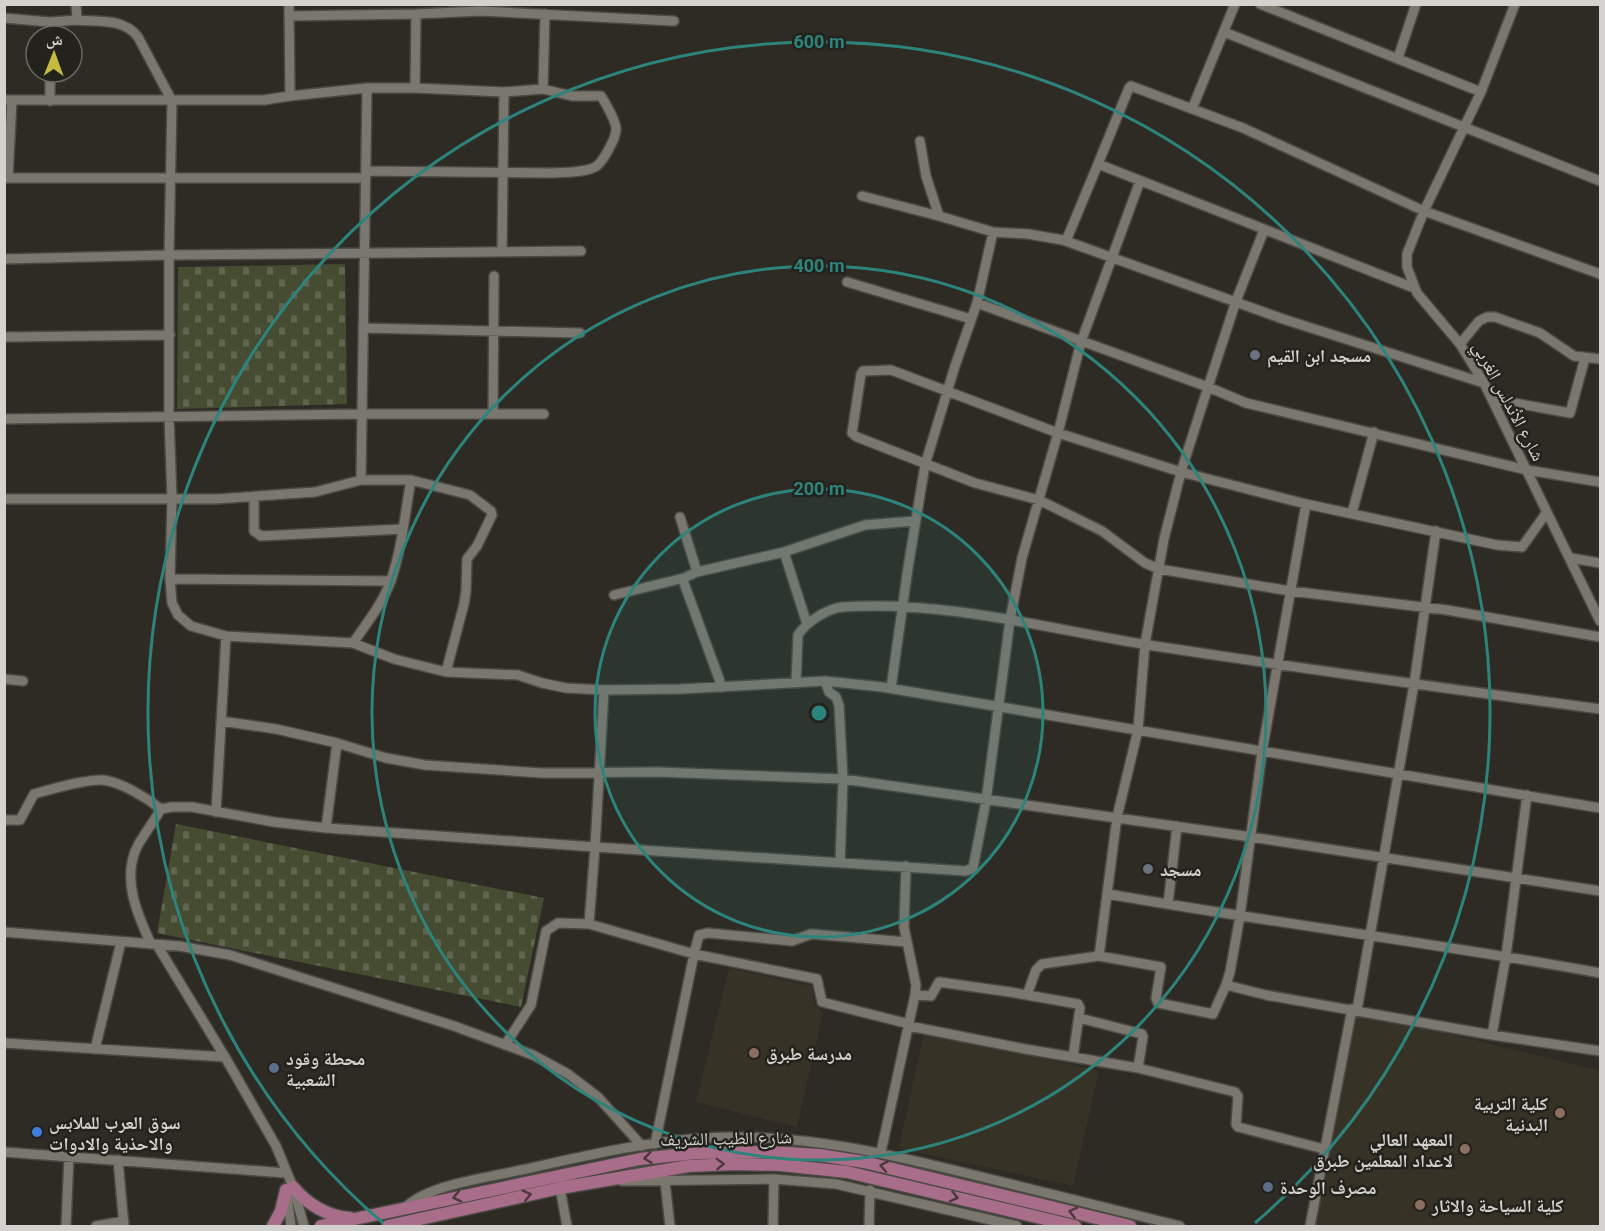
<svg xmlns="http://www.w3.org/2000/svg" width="1605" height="1231" viewBox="0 0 1605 1231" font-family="Roboto,'Noto Naskh Arabic',sans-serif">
	<defs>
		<pattern id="cemetery-stones" width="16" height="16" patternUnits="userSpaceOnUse" patternTransform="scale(1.5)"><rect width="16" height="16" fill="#454c31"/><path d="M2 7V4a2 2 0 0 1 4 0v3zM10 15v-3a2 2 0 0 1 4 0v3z" fill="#5f654e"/></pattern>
	</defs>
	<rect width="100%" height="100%" fill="#2e2b25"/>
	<!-- built -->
	<path fill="#373226" d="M729 968 812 986 814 1004 823 1013 797 1127 696 1102Z
		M1354 1010 1600 1071V1226H1314Z
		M924 1032 1099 1071 1073 1186 899 1148Z"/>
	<!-- cemetery -->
	<path fill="url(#cemetery-stones)" d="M345 264 347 404 177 409 178 267Z
		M176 824 544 898 521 1007 157 933Z"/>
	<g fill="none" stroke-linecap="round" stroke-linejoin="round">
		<defs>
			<path id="minor" d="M76 4 77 20C99 22 124 18 138 37L172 101 169 255V416L172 499 170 579 172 603 178 615 191 626 226 636 353 643 394 659 446 672 518 675 542 683 566 688 604 690 681 689 825 681 882 687 1600 808
				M1260 4 1481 92
				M1515 4 1481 92 1424 211 1407 254V267L1417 293 1460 344 1484 383 1600 621
				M416 14 481 11 674 21
				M289 16 416 14 415 88
				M4 18 50 22 77 20
				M50 22V36
				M1224 32 1600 181
				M1398 58 1416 4
				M50 72V101
				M543 89 545 14
				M290 96 367 88H415L504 92 543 89 572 96H601C605 102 617 123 616 130 616 138 602 164 595 167 583 173 566 172 552 173L366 171
				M4 100H264L290 96 289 4
				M1192 109 1235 4
				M920 141 926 176 939 216 993 232
				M1098 164 1129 88 1131 86 1243 128 1424 211 1600 274
				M4 178H366
				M8 178 12 100
				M862 196 939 216
				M1066 241 1098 164 1414 288
				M502 251 504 92
				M4 259 169 255 581 251
				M847 282 971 319
				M977 303 1208 387 1246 403 1527 470 1600 482
				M363 328 580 333
				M4 337 170 335
				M1460 344 1479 321 1487 317H1495L1540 333 1574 356 1600 359
				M1492 399 1570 413 1585 358
				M493 414 494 276
				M4 419 361 414H544
				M361 480 367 88
				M254 497V531L261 536 403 529
				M4 499H216L315 492 361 480H411L470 495 491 511 492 515 477 546 467 559 466 591 464 604 446 672
				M1306 504 1262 752 1240 916 1230 972 1226 985 1266 995 1492 1035 1600 1051
				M1547 512 1522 547 1497 545 1306 504 1181 472 1058 433 891 370 863 371 861 374 852 433 857 437 975 483 1039 500 1102 531 1145 563 1159 569 1290 591 1447 610 1600 637
				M1352 513 1374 432
				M680 517 697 572
				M784 552 807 624
				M1571 558 1600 563
				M684 578V583L722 687
				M170 579 391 581
				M614 595 684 578 697 572 784 552 865 525 915 521
				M353 643C367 623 383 603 391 580 402 548 405 513 411 480
				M4 679 23 681
				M825 681 829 692 836 697 839 705 843 779 840 863
				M796 683 798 635C806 622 828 608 843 607 943 600 1050 629 1148 645 1299 668 1449 689 1600 709
				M891 688 908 568 925 465 955 366 977 303 993 232 1028 234 1063 240 1283 319 1484 383
				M221 721 276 729 337 743 386 758 425 765 542 773 658 772 843 779 1251 837 1600 891
				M216 812 226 636
				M4 820H20L34 794C51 789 86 779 103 780 121 782 147 798 161 809
				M326 828 337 743
				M1108 894C1272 923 1437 943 1600 973
				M1168 904 1177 826
				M4 932 179 946 230 955 454 1026 533 1055 568 1074 598 1097 642 1146
				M151 944C137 914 121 877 138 845 145 833 154 821 161 809L172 807H192L274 822 326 828 595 847 604 690
				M157 945 225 1057 276 1146 293 1187 304 1226
				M1099 956 1161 967 1156 998 1158 1003 1213 1014 1226 985
				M915 995 931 996 939 982 1010 992 1078 1004 1080 1008 1073 1057
				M1027 995 1036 970 1042 964 1099 956 1117 817 1138 730 1145 644 1164 539 1181 472 1208 387 1236 301 1264 230
				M1357 1010 1414 684 1436 531
				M1079 1018 1142 1034 1143 1037 1138 1068
				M909 1024 822 1002 817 979 694 954 589 924 595 847 966 871 973 868 986 801 1010 620 1022 558 1058 433 1081 342 1140 181
				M909 1026 1025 1049 1138 1068 1235 1092 1238 1096 1236 1124 1238 1127 1324 1149
				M1492 1035 1506 956 1527 795
				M4 1043 225 1057
				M505 1045 531 1005 546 931 558 923 589 924
				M95 1049 121 942
				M655 1144 694 954 699 935 708 933 792 941 811 934 907 942
				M4 1152 286 1173
				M881 1152 915 995 916 985 904 927 906 866
				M118 1160 124 1226
				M622 1181 774 1179 836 1184 1017 1226
				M665 1182 670 1226
				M560 1188 567 1226
				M287 1196 291 1226
				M406 1207C430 1184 487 1178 521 1170 581 1157 642 1142 704 1138 801 1132 894 1155 986 1178 1051 1194 1116 1210 1180 1226
				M66 1226 69 1156
				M96 1226 124 1221
				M773 1226 774 1179
				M869 1226 870 1190
				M1310 1226 1352 1009"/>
			<path id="major" d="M293 1187C307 1204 328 1217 350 1218
				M273 1226 281 1211 286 1190
				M321 1226 640 1159 696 1153 771 1152 819 1155 864 1162 1130 1226
				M388 1226 560 1188 689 1166 735 1164 780 1165 847 1172 1075 1226"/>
		</defs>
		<!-- minor casing -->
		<use href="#minor" stroke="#4b4944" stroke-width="12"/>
		<!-- major casing -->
		<use href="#major" stroke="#4b4944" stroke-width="15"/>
		<!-- minor -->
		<use href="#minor" stroke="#7a776f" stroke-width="9"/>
		<!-- major -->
		<use href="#major" stroke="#a86d89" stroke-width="12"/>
	</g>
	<!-- one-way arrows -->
	<defs><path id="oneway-chevron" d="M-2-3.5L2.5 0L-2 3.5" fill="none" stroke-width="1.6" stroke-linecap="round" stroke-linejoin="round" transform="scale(1.5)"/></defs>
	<g stroke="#4c383d">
		<use href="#oneway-chevron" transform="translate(648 1158) rotate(173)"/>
		<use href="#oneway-chevron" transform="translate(720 1164) rotate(-2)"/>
		<use href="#oneway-chevron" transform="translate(884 1166) rotate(-169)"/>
		<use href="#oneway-chevron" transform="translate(527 1195) rotate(-13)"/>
		<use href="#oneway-chevron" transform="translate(457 1197) rotate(167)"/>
		<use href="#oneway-chevron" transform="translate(954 1197) rotate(14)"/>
		<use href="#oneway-chevron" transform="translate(1073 1212) rotate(-166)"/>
	</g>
	<!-- distance rings -->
	<circle cx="819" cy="713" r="224" fill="#2d847c" fill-opacity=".12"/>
	<g fill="none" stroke="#2d847c" stroke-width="3">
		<circle cx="819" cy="713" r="224"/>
		<circle cx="819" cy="713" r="447"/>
		<path d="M383 1223A671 671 0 1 1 1255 1223"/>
	</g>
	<!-- markers -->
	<g fill="#6b7280" stroke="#24221c" stroke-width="2">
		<circle cx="1255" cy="355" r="6"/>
		<circle cx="1148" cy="869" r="6"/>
	</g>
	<g fill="#8d6e63" stroke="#24221c" stroke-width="2">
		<circle cx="754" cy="1053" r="6"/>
		<circle cx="1560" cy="1113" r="6"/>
		<circle cx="1465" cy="1149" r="6"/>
		<circle cx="1420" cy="1205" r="6"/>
	</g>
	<g fill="#5c6f8a" stroke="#24221c" stroke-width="2">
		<circle cx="274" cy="1068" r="6"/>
		<circle cx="1268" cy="1187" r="6"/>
	</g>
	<circle fill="#3f7fe0" stroke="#24221c" stroke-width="2" cx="37" cy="1132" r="6"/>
	<g text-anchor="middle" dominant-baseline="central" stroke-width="5" stroke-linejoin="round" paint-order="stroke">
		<!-- poi labels -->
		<g font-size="18" font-weight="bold" fill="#d4d2ce" stroke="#24221c" text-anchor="start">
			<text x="1267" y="355">مسجد ابن القيم</text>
			<text x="1160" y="869">مسجد</text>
			<text x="766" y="1053">مدرسة طبرق</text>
			<text x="286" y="1058">محطة وقود<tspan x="286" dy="21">الشعبية</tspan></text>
			<text x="1548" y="1103" text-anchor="end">كلية التربية<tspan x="1548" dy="21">البدنية</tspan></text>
			<text x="49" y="1122">سوق العرب للملابس<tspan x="49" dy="21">والاحذية والادوات</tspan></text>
			<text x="1453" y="1139" text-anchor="end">المعهد العالي<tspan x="1453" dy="21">لاعداد المعلمين طبرق</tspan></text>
			<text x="1280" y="1187">مصرف الوحدة</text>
			<text x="1432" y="1205">كلية السياحة والاثار</text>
		</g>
		<!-- street labels -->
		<g font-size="18" fill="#d4d2ce" stroke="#24221c">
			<text transform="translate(1509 401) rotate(62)">شارع الأندلس الغربي</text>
			<text transform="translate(726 1138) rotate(-1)">شارع الطيب الشريف</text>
		</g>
	</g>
	<circle cx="819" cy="713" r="9" fill="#2d847c" stroke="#24221c" stroke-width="3"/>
	<g font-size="18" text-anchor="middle" font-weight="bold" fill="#2d847c" stroke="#24221c" stroke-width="5" stroke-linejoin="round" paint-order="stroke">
		<text x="819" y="48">600 m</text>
		<text x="819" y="272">400 m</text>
		<text x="819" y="495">200 m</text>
	</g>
	<!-- border -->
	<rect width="1605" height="1231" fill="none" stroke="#d4d2ce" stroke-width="12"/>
	<!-- north arrow -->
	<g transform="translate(54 54) rotate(1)"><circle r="28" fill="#24221c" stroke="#6a6863" stroke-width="1.5"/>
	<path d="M0-4.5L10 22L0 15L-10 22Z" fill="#c4bc3e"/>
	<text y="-9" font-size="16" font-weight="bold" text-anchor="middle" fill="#d4d2ce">ش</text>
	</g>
</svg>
